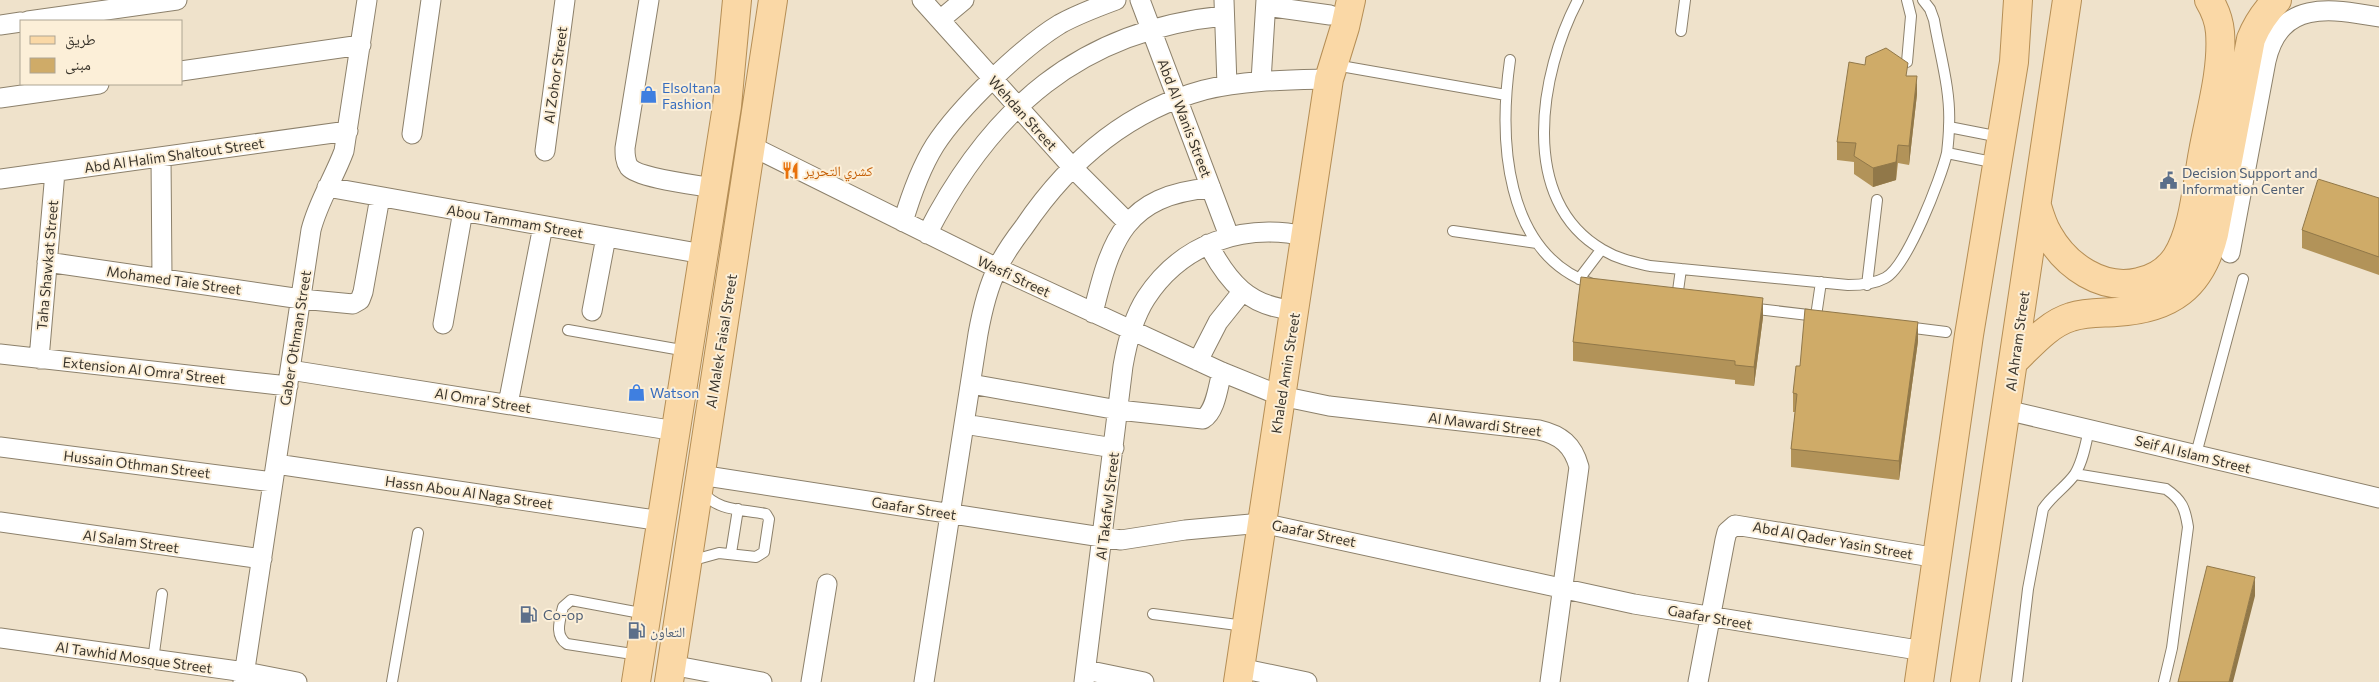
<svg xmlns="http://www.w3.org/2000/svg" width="2379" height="682" viewBox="0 0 2379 682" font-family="Commissioner,'Noto Naskh Arabic',sans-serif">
	<rect width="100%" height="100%" fill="#efe2cb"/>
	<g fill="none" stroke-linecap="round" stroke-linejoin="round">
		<defs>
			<path id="lane" d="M1578 0C1540 72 1517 201 1603 250 1618 259 1633 262 1650 266L1848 285C1861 285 1874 284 1885 278 1907 267 1941 178 1947 153 1948 144 1949 135 1949 126 1951 91 1940 55 1934 20L1930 9 1923 0
				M1681 31 1685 0
				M1510 60C1499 137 1503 253 1592 284
				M1907 62 1911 16 1907 0
				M1335 65 1506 95
				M1949 127 2000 137
				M1947 153 1997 163
				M1453 231 1537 243
				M1579 279 1601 250
				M1867 285 1877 200
				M1677 298 1681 269
				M1749 308 1817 316
				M1816 316 1821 282
				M1906 327 1946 332
				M568 330 687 351
				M2196 454 2243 279
				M2075 474 2166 489C2182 500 2185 508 2188 527L2172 648 2164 682
				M731 553 738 509
				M690 561 719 553 756 557 764 552 769 519 766 514C744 509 717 512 702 491
				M1153 614 1245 626
				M639 655 567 644C554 635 560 620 563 607L571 600 646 614
				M153 660 162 594
				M392 682 418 533
				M2017 682 2028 589 2043 509C2052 495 2066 487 2075 474 2083 461 2086 443 2089 429"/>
			<path id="street" d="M649 0 625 148C625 155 625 161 629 167 638 178 697 185 713 188
				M922 0 1072 167 1128 223
				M1140 0 1229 236
				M1224 0 1227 85
				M1266 6 1330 15
				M940 20 964 0
				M28 21 177 0
				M0 25 21 22
				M181 71 361 45
				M1261 81 1266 0
				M0 98 99 84
				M412 134 431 0
				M751 146 997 268 1222 372 1281 396 1329 406 1539 430C1561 435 1573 445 1579 467L1550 682
				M545 151 565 0
				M161 157 162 278
				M0 179 348 131
				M327 187 703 254
				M903 222C911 195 920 169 935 145 959 108 1022 47 1060 24 1078 14 1097 7 1116 0
				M927 234C991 109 1080 30 1224 16
				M1208 244C1228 282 1249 307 1294 310
				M2230 253 2266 61C2280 0 2329 8 2379 17
				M47 262 301 299 353 304 360 300 363 292 380 197
				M592 311 606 237
				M1093 313C1111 239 1125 195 1211 188
				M443 324 463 211
				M0 354 288 386
				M39 359 55 172
				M1198 361 1218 322 1242 292
				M290 370 676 431
				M971 384 1118 410 1203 419C1216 411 1218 386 1222 372
				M508 404 543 226
				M2006 410 2379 498
				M964 424 1114 448
				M0 447 273 482
				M276 464 662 521
				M700 475 1121 540 1185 530 1262 523 1634 604 1924 651
				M0 522 262 559
				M0 638 245 672 297 682
				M671 665 762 682
				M1240 668 1307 682
				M1086 670 1144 682
				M243 682 311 230C318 202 334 178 344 151L367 0
				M811 682 827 584
				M924 682 978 334C982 312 987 289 997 269 1004 254 1014 240 1024 227 1068 162 1127 111 1204 90 1245 80 1287 80 1329 79
				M1084 682 1123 366C1127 343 1133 318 1146 298 1182 243 1243 223 1305 236
				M1698 682 1725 540 1727 532 1735 525 1938 558"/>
			<path id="primary" d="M2037 206C2040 216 2043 226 2048 234 2066 266 2102 291 2139 282 2154 279 2167 271 2176 258 2194 231 2197 183 2203 152 2210 113 2223 71 2220 32 2219 20 2215 10 2209 0
				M2014 361C2031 345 2048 324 2071 317 2086 312 2101 313 2116 312 2171 309 2201 287 2214 234L2251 39C2257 24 2265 12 2277 0
				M636 682 727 106 737 0
				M669 682 773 0
				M1238 682 1329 79 1345 27 1351 0
				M1919 682 1969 335 2014 62 2018 0
				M1965 682 2067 0"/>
		</defs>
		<!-- lane casing -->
		<use href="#lane" stroke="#8c806b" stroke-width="12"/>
		<!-- street casing -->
		<use href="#street" stroke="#8c806b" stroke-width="21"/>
		<!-- primary casing -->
		<use href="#primary" stroke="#b58e55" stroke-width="30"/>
		<!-- lane -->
		<use href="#lane" stroke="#fff" stroke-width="10"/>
		<!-- street -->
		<use href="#street" stroke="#fff" stroke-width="19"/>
		<!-- primary -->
		<use href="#primary" stroke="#fad8a6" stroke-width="28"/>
	</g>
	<!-- wall -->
	<path fill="#b29359" d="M1908 76 1917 94 1909 165 1898 163 1896 180 1873 187 1854 174V162L1837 160V142Z
		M2379 198V275L2302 248V230Z
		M1763 317 1754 386 1735 384V380L1573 361V342Z
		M1918 341 1899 480 1791 467V449L1795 412H1793V393L1800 366Z"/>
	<!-- shaded-wall -->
	<path fill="#917849" d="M1917 76V94L1909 165V146Z
		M1898 145 1896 180 1873 187V168Z
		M1763 298V317L1754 386V367Z
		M1918 322V341L1899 480V461Z
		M2255 577V596L2233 682H2229Z"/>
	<!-- building -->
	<path fill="#cfab68" stroke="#917849" d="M1886 48 1908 63 1906 76H1917L1909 146 1898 145 1896 162 1873 168 1854 156 1856 143 1837 142 1849 62 1865 65 1866 57Z
		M2318 179 2379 198V257L2302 230Z
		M1581 277 1763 298 1754 367 1735 365V361L1573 342Z
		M1805 309 1918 322 1899 461 1791 449 1797 394 1793 393 1796 366H1800Z
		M2207 566 2255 577 2229 682H2178Z"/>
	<!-- icons -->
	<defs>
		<symbol id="shop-bare" viewBox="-9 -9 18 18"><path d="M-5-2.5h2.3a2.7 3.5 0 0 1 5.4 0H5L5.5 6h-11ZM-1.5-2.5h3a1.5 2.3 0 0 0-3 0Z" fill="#3f7fe0" stroke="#fcefd8" stroke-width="2.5" paint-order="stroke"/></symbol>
		<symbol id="restaurant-bare" viewBox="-9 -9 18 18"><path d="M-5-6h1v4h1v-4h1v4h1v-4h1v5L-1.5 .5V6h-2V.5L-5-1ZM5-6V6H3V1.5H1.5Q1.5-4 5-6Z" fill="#e8710a" stroke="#fcefd8" stroke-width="2.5" paint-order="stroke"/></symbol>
		<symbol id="civic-bare" viewBox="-9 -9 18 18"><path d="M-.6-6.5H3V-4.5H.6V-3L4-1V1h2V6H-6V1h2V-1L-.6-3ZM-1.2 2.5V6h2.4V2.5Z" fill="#5c6f8a" stroke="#fcefd8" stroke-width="2.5" paint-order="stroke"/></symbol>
		<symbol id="fuel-bare" viewBox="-9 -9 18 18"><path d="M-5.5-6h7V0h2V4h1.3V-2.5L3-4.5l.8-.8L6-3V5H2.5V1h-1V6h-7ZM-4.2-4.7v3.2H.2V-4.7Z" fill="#5c6f8a" stroke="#fcefd8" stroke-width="2.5" paint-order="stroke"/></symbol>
	</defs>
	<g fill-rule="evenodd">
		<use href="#shop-bare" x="636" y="82" width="25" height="25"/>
		<use href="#restaurant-bare" x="778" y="158" width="25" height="25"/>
		<use href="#civic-bare" x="2156" y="168" width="25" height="25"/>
		<use href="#shop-bare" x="624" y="380" width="25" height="25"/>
		<use href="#fuel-bare" x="516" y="602" width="25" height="25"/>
		<use href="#fuel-bare" x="624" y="618" width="25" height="25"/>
	</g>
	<g text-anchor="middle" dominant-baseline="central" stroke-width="4" stroke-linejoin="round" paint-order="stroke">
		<!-- street labels -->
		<g font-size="14" fill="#3a352c" stroke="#fcefd8">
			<text transform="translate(555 75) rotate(-82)">Al Zohor Street</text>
			<text transform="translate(1023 113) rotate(48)">Wehdan Street</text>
			<text transform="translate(1185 118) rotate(69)">Abd Al Wanis Street</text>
			<text transform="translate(174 155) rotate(-8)">Abd Al Halim Shaltout Street</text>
			<text transform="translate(515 221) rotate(10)">Abou Tammam Street</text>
			<text transform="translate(47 265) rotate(-85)">Taha Shawkat Street</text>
			<text transform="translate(1014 276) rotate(25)">Wasfi Street</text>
			<text transform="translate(174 280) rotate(8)">Mohamed Taie Street</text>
			<text transform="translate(295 338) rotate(-81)">Gaber Othman Street</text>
			<text transform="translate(721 341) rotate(-81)">Al Malek Faisal Street</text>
			<text transform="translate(2017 341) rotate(-82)">Al Ahram Street</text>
			<text transform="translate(144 370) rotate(6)">Extension Al Omra' Street</text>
			<text transform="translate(1285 373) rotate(-81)">Khaled Amin Street</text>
			<text transform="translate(483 400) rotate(9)">Al Omra' Street</text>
			<text transform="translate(1485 424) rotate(7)">Al Mawardi Street</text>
			<text transform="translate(2193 454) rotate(14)">Seif Al Islam Street</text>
			<text transform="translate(137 464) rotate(7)">Hussain Othman Street</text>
			<text transform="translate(469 492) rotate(8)">Hassn Abou Al Naga Street</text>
			<text transform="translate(1107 506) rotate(-83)">Al Takafwl Street</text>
			<text transform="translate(914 508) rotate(9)">Gaafar Street</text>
			<text transform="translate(1314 533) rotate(12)">Gaafar Street</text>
			<text transform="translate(1833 540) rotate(10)">Abd Al Qader Yasin Street</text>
			<text transform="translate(131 541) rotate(8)">Al Salam Street</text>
			<text transform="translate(1710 617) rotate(10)">Gaafar Street</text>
			<text transform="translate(134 657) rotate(8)">Al Tawhid Mosque Street</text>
		</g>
		<!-- shop labels -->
		<g font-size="14" fill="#366cbe" stroke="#fcefd8" text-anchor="start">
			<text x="662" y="87">Elsoltana<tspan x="662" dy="16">Fashion</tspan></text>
			<text x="650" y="392">Watson</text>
		</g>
		<!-- food labels -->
		<g font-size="14" fill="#c56008" stroke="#fcefd8" text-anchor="start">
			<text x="804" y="170">كشري التحرير</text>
		</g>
		<!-- service labels -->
		<g font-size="14" fill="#4e5e75" stroke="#fcefd8" text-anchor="start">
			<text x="2182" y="172">Decision Support and<tspan x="2182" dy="16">Information Center</tspan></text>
			<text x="543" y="614">Co-op</text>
			<text x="650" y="631">التعاون</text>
		</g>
	</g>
	<!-- legend -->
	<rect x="20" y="20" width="162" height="65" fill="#fcefd8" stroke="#aea593"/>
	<rect x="30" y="36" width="25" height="8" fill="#fad8a6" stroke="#aea593"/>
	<text x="65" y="45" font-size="15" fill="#3a352c">طريق</text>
	<rect x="30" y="58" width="25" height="15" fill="#cfab68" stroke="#aea593"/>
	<text x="65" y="70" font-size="15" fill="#3a352c">مبنى</text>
</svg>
